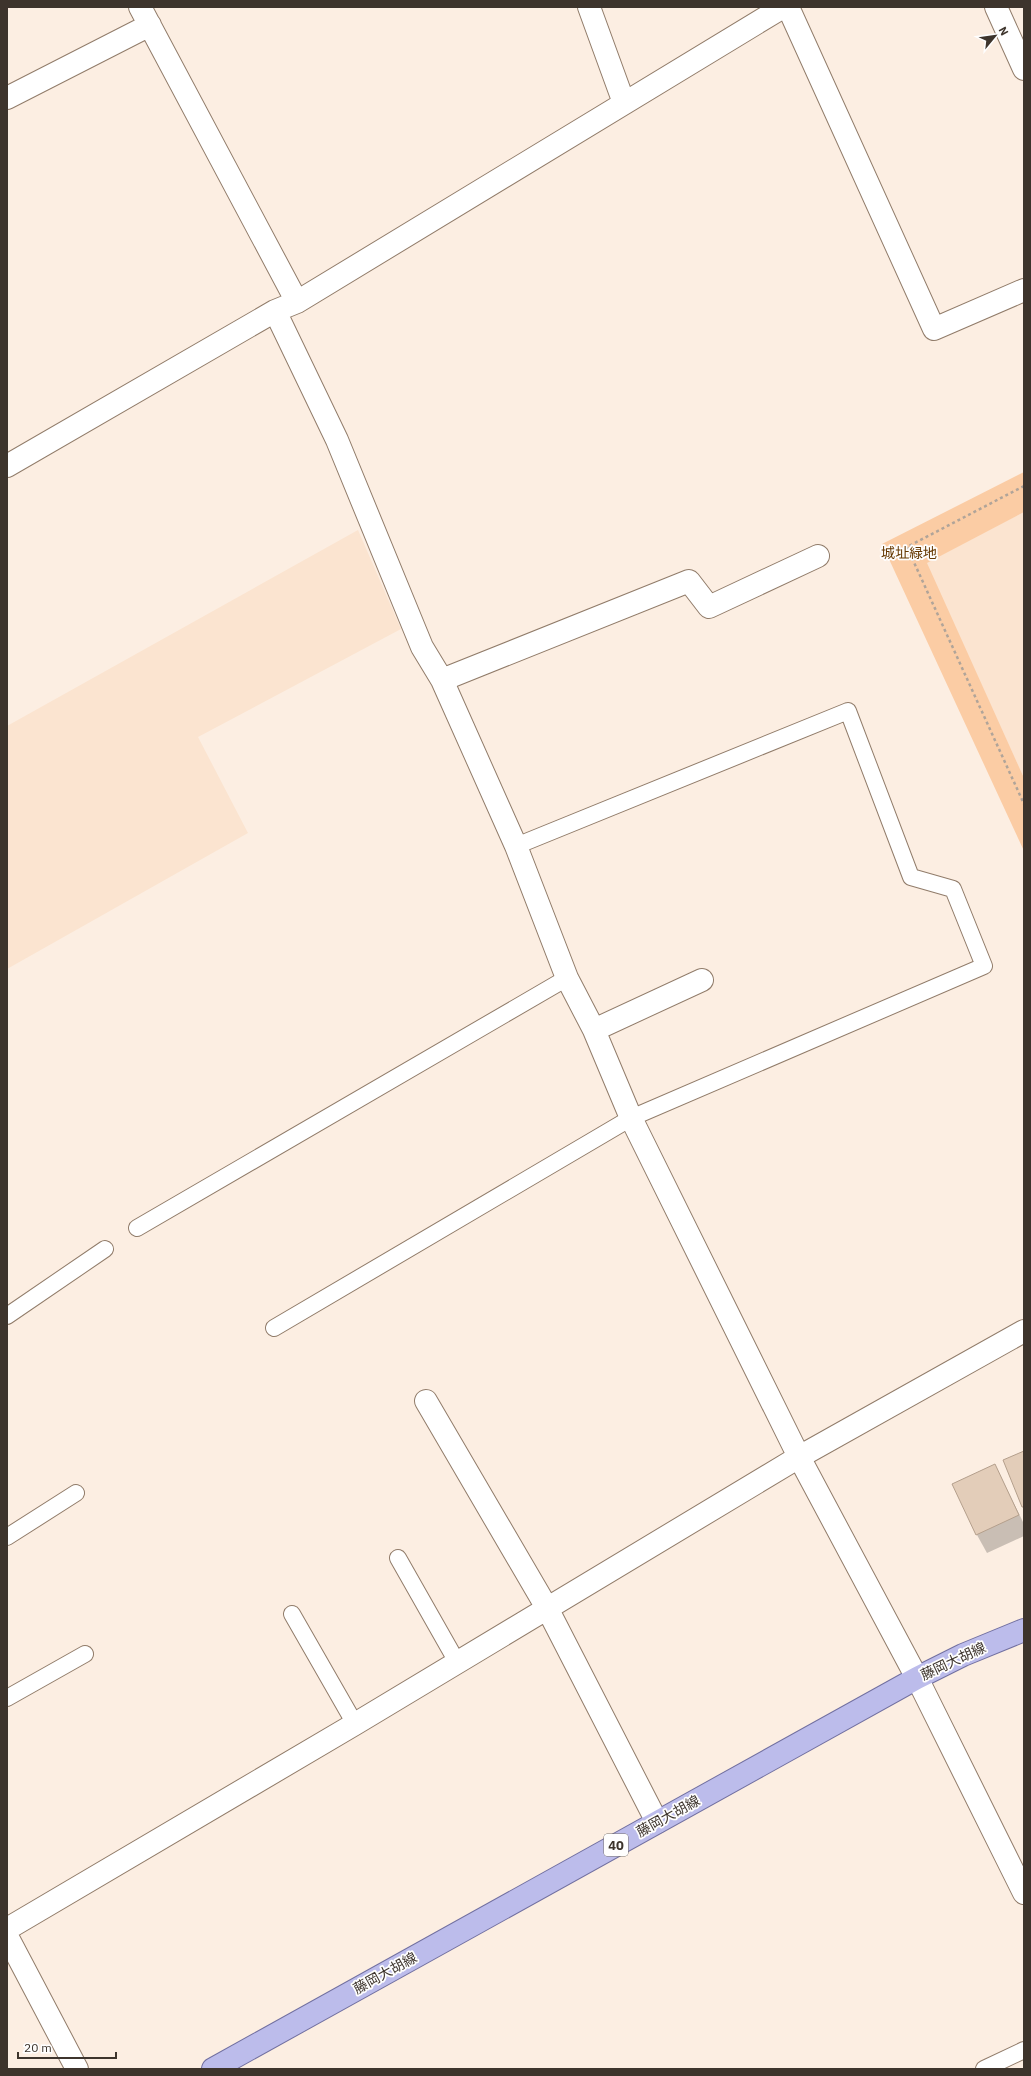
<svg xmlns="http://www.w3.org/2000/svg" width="1031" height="2076" viewBox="0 0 1031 2076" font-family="'IBM Plex Sans','Noto Sans JP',sans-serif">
	<rect width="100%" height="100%" fill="#fceee2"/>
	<!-- built -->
	<path fill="#fbe4d0" d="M1024 512V778L926 563Z
		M358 530 401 629 198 737 248 833 7 969V726Z"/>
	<!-- green -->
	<path fill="#fbcca4" d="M1024 472V512L927 563 1024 778V851L882 544Z"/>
	<!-- shadow -->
	<path fill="#0003" d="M995 1465 1024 1524V1536L987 1553 977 1535Z"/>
	<!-- building -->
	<path fill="#e3cdb9" stroke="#b49f8c" d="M1024 1451V1507H1022L1003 1460Z
		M995 1464 1019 1515 976 1535 952 1484Z"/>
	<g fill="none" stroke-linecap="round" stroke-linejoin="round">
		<defs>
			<path id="lane" d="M137 1228 567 978
				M7 1316 105 1249
				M274 1328 631 1118 984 966 953 889 911 877 848 711 516 846
				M7 1537 76 1493
				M398 1558 457 1662
				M292 1614 355 1724
				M7 1698 85 1654
				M984 2069 1024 2050"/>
			<path id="street" d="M140 7 297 302
				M589 7 624 103
				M788 7 934 329 1024 290
				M996 7 1024 69
				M7 98 150 25
				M275 311 337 440 422 647 442 680 516 846 567 978 594 1030 631 1118 799 1457 917 1678 1024 1893
				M7 466 275 311 297 302 783 7
				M442 680 689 581 709 607 818 556
				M594 1030 702 980
				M426 1401 547 1608 657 1822
				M7 1929 355 1724 799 1457 1024 1331
				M7 1936 77 2069"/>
			<path id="primary" d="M213 2069 917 1678 963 1655 1024 1630"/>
		</defs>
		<!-- lane casing -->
		<use href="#lane" stroke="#917c6a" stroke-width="18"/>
		<!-- street casing -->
		<use href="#street" stroke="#917c6a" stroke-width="24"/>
		<!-- primary casing -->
		<use href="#primary" stroke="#7270a0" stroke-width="24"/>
		<!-- path -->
		<path stroke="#b0a499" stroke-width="2.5" stroke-dasharray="3 3" stroke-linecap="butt" d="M1024 486 907 547 1024 804"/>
		<!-- lane -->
		<use href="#lane" stroke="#fff" stroke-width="16"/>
		<!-- street -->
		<use href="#street" stroke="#fff" stroke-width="22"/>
		<!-- primary -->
		<use href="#primary" stroke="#bcbceb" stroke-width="22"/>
	</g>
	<g text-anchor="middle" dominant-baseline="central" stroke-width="3.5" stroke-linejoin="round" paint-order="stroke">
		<!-- shield labels -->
		<rect fill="#fefefe" stroke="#77716b" stroke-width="1" x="604" y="1834" width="24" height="22" rx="3"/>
		<g font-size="13" font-weight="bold" fill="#3d342c">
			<text x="616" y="1845">40</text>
		</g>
		<!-- park labels -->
		<g font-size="14" fill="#653801" stroke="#fefefe">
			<text x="909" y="553">城址緑地</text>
		</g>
		<!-- street labels -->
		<g font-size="14" fill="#3d342c" stroke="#fefefe">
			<text transform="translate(953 1661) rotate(-25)">藤岡大胡線</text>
			<text transform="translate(668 1816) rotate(-29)">藤岡大胡線</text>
			<text transform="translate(385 1973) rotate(-29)">藤岡大胡線</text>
		</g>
	</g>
	<!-- border -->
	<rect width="1031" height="2076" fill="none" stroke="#3d342c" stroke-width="16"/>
	<!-- north arrow -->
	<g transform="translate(995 36) rotate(61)" stroke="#fefefe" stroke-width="3" paint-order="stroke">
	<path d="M0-3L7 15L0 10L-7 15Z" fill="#3d342c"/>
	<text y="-6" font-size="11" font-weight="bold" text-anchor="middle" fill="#3d342c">N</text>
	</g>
	<!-- scale -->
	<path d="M18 2052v6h98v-6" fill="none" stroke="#3d342c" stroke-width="2"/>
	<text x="24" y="2052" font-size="12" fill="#3d342c" stroke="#fefefe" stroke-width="3" paint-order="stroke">20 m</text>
</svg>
